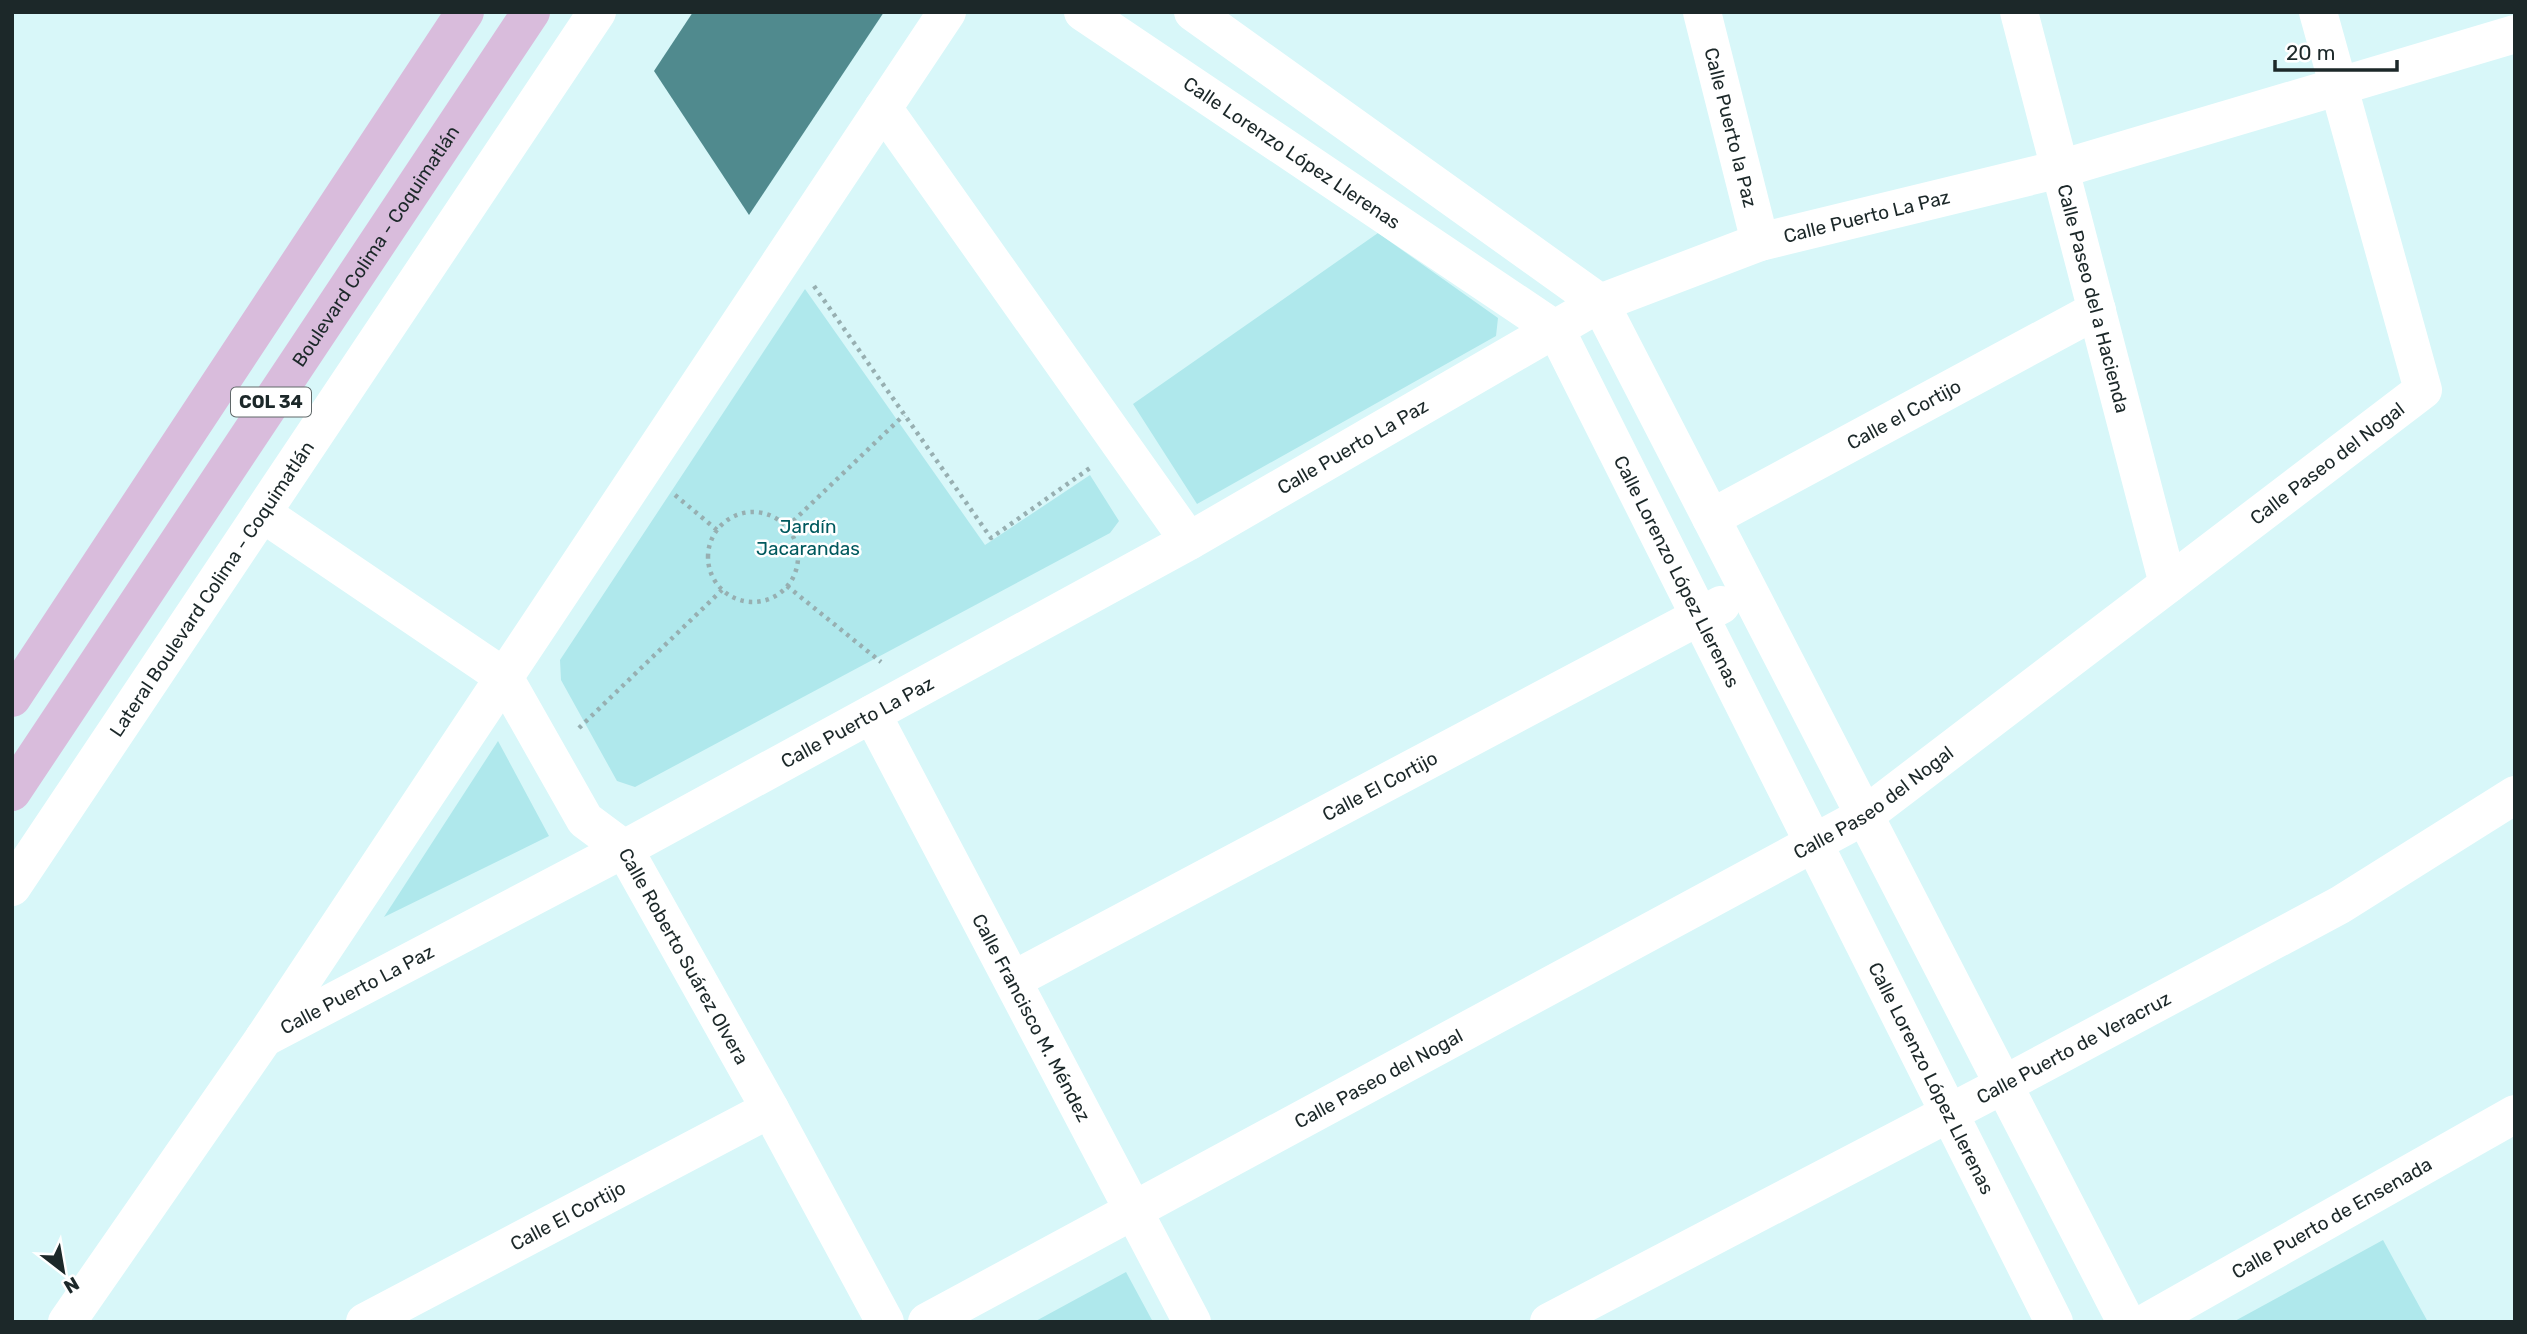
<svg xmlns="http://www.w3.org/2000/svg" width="2527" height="1334" viewBox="0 0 2527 1334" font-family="Rubik,sans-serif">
	<rect width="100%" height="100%" fill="#d8f7f9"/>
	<!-- green -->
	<path fill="#afe8ec" d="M1378 233 1498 318 1496 336 1197 504 1133 404Z
		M805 289 985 545 1090 475 1119 521 1110 533 635 787 617 781 561 680 560 660Z
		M498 741 549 836 384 917Z
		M2383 1240 2428 1322H2233Z
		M1126 1272 1153 1322H1034Z"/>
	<!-- building -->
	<path fill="#508a8e" d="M693 12H884L749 215 654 71Z"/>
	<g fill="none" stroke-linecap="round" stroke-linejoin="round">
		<!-- path -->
		<path stroke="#97afb1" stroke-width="4.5" stroke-dasharray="3.5 5" stroke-linecap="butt" d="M814 286 991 538 1090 468
			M675 495 717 530
			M708 557a45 45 0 1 1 90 0a45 45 0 1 1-90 0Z
			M787 527 904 415
			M787 586 881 662
			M579 728 722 590"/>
		<!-- minor -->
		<g stroke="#fff" stroke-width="38">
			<path id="s1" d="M1083 12 1556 330 2054 1322"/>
			<path d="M1193 12 1600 303 2126 1322"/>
			<path id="s2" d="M1702 12 1760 242"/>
			<path id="s3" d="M2019 12 2168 584"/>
			<path d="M883 108 1189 541"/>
			<path id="s4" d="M262 513 504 677 585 820 624 849 770 1109 885 1322"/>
			<path id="s5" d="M1711 518 2097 310"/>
			<path id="s6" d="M872 714 1192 1322"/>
			<path id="s7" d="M12 887 597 12"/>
			<path id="s8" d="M1013 980 1721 605"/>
			<path id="s9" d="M264 1038 624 849 1189 541 1600 303 1760 242 2060 169 2515 34"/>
			<path d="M67 1322 264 1038 947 12"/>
			<path id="s10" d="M365 1322 770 1109"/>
			<path id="s11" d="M927 1322 1864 816 2423 390 2318 12"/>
			<path id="s12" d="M1549 1322 2003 1085 2340 905 2515 795"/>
			<path id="s13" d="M2147 1322 2515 1114"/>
		</g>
		<!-- primary -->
		<g stroke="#d9bcdc" stroke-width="38">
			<path d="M12 698 465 12"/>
			<path id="s14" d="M12 792 531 12"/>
		</g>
	</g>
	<g text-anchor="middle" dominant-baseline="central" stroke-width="5" stroke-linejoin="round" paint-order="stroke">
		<!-- shield labels -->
		<rect fill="#fff" stroke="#606869" stroke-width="2" x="231" y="387.5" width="80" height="29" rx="5"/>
		<g font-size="18" font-weight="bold" fill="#1c2829">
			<text x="271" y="402">COL 34</text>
		</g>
		<!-- street labels -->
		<g font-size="19" fill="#1c2829" stroke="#fff">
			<text stroke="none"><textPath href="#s2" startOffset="119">Calle Puerto la Paz</textPath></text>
			<text stroke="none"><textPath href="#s1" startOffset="252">Calle Lorenzo López Llerenas</textPath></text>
			<text stroke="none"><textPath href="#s9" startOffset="1806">Calle Puerto La Paz</textPath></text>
			<text stroke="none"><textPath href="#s14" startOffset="656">Boulevard Colima - Coquimatlán</textPath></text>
			<text stroke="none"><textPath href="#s3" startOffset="296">Calle Paseo del a Hacienda</textPath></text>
			<text stroke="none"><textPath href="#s5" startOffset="219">Calle el Cortijo</textPath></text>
			<text stroke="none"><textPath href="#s9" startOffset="1239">Calle Puerto La Paz</textPath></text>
			<text stroke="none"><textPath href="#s11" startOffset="1647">Calle Paseo del Nogal</textPath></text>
			<text stroke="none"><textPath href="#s1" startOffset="840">Calle Lorenzo López Llerenas</textPath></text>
			<text stroke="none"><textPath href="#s7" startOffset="359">Lateral Boulevard Colima - Coquimatlán</textPath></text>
			<text stroke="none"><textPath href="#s9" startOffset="672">Calle Puerto La Paz</textPath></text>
			<text stroke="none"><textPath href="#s8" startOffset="415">Calle El Cortijo</textPath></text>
			<text stroke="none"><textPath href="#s11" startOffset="1080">Calle Paseo del Nogal</textPath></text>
			<text stroke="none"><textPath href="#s4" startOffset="628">Calle Roberto Suárez Olvera</textPath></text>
			<text stroke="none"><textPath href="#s9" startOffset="105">Calle Puerto La Paz</textPath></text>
			<text stroke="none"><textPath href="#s6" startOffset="343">Calle Francisco M. Méndez</textPath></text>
			<text stroke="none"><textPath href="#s12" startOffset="592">Calle Puerto de Veracruz</textPath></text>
			<text stroke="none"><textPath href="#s11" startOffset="513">Calle Paseo del Nogal</textPath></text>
			<text stroke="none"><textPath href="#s1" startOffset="1407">Calle Lorenzo López Llerenas</textPath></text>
			<text stroke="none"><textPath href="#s10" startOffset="229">Calle El Cortijo</textPath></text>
			<text stroke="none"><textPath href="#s13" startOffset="212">Calle Puerto de Ensenada</textPath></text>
		</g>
		<!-- park labels -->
		<g font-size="19" fill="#00595e" stroke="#fff">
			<text x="808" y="526">Jardín<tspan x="808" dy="22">Jacarandas</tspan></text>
		</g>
	</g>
	<!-- border -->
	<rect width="2527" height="1334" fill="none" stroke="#1c2829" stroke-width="28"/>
	<!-- north arrow -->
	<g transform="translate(63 1271) rotate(149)" stroke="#ffffff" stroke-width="5" paint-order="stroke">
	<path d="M0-5L12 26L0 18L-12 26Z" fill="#1c2829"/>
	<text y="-10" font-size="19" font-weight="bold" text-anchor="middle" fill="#1c2829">N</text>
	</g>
	<!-- scale -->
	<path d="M2275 60v10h122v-10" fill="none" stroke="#1c2829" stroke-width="3.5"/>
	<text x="2286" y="60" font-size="21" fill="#1c2829" stroke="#ffffff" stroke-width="5" paint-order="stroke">20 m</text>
</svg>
